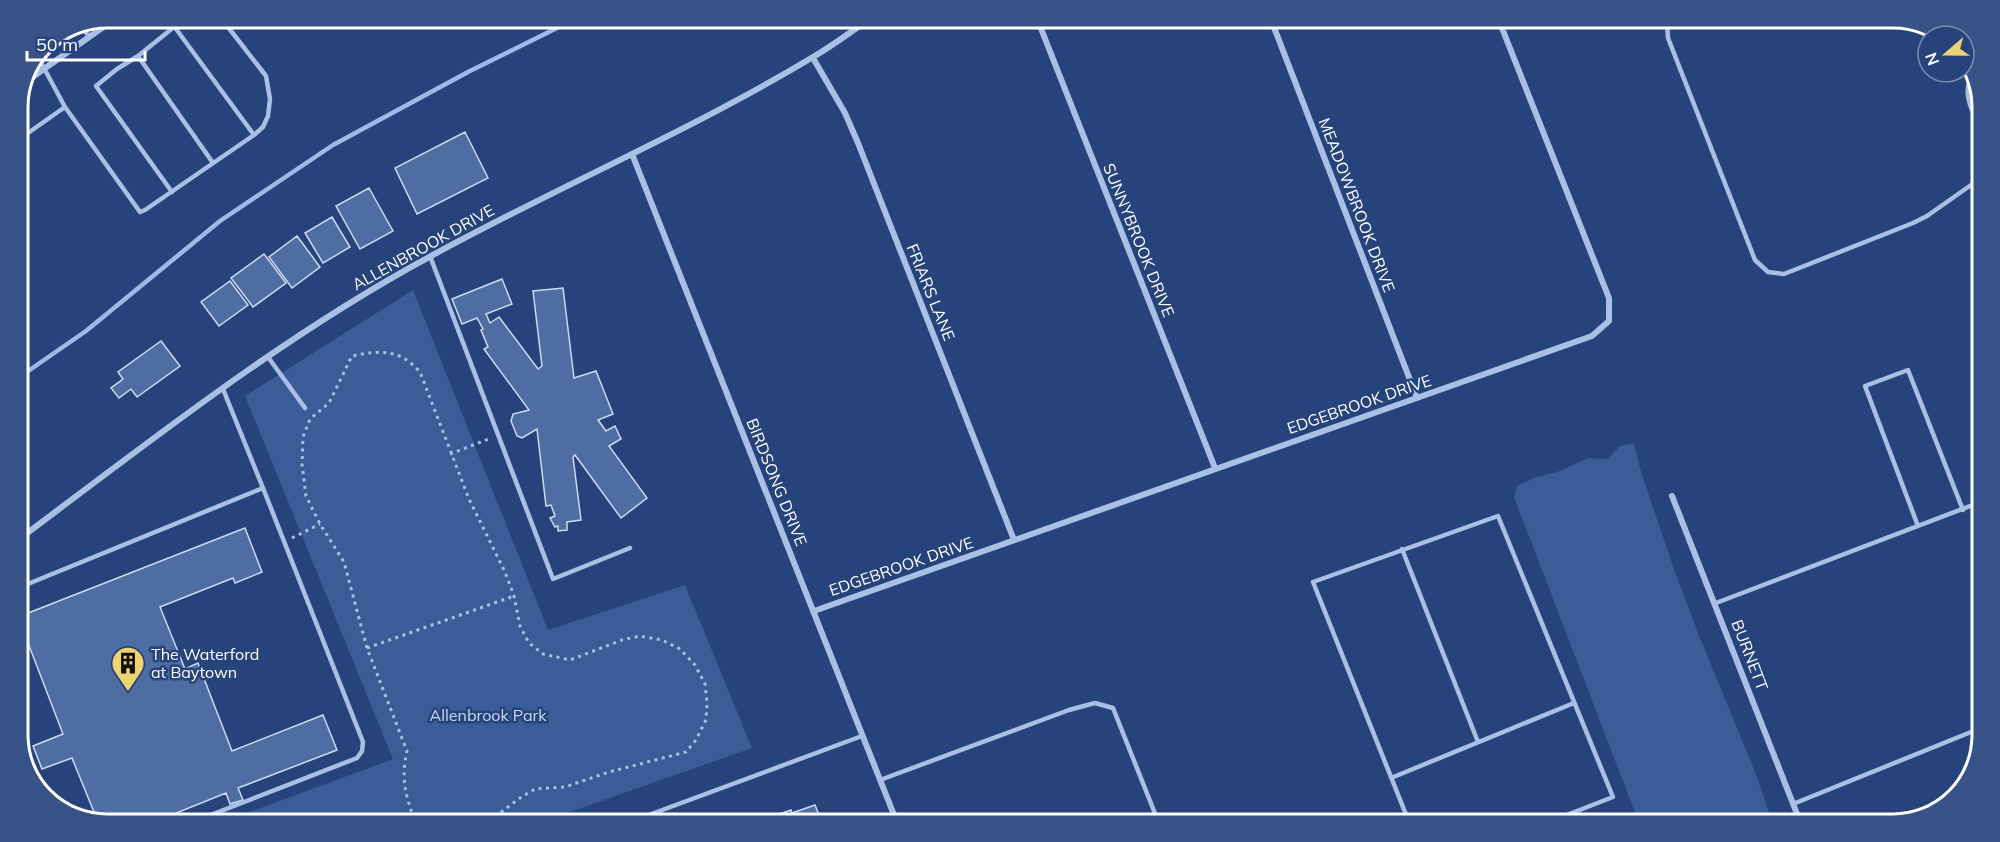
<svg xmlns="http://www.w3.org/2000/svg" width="2000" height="842" viewBox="0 0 2000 842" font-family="Mulish,sans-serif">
	<rect width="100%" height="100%" fill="#26437b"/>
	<!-- green -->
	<path fill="#3a5c98" d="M413 290 548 630 685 585 752 748 550 819 234 818 393 759 245 396Z
		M1634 443 1641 472 1674 569 1698 633 1756 774 1773 824 1639 823 1514 497 1518 485 1537 477 1557 472 1588 458 1607 459 1620 446Z"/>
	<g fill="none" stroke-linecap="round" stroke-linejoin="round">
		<!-- stream -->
		<path stroke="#9eb9e5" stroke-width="4.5" d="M18 378 86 331 220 221 333 145 468 72 573 20"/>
	</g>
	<!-- building -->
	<path fill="#4e6da3" stroke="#ccdaf3" stroke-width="1.5" d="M465 132 488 178 417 214 395 168Z
		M369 188 393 231 360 249 336 206Z
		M332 217 350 247 323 263 305 233Z
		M297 236 320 267 292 288 269 257Z
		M264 254 286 283 253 307 231 278Z
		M502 279 512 304 486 314 490 323 499 317 538 369 542 366 533 291 563 288 574 378 596 371 613 414 598 420 606 431 615 426 621 439 609 446 647 498 621 518 575 455 573 457 581 520 567 522V530L558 531V526L555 527 550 518 555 516 551 505 546 506 537 429 522 438 517 436 511 421 513 414 529 410 484 349 488 347 481 330 483 329 477 318 462 324 452 299Z
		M230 281 248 305 219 326 201 302Z
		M161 341 180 366 137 397 131 389 119 398 111 388 123 379 118 372Z
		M245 528 262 572 235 583 233 578 160 607 185 669 198 663 232 751 323 715 337 750 238 788 243 800 230 804 226 793 164 818 96 817 72 758 42 769 33 746 63 734 18 617Z
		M815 805 821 820H772L771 817 791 810 792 813Z"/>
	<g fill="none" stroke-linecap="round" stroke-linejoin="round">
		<!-- path -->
		<path stroke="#aabfe4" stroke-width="3" stroke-dasharray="3 4.5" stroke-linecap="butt" d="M450 454 491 438
			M292 538 320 524
			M367 648 514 596
			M414 819C405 793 401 778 407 751L367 648 344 562 320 524 306 496 302 464 303 437 310 419 329 403 352 356C380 350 400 349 420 372L469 499 505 572 514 596 520 626 529 643 543 654 570 660 622 640 640 636 662 640 680 649 695 665 705 684 707 703 706 720 696 740 686 752 609 772 565 787 535 789 520 798 492 819"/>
		<!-- lane -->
		<path stroke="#aabfe4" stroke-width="4.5" d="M168 18 254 135 263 127 268 116 270 99 266 76 221 18
			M1667 24 1668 38 1755 260 1768 272 1784 274 1913 223 1927 216 1981 178
			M174 27 138 56 213 163
			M83 28 89 37
			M138 56 117 69 96 86 172 192
			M38 57 65 107 140 212 145 210 254 135
			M1973 75C1960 92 1974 115 1982 132
			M18 140 65 107
			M430 256 553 579 630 548
			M268 357 305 408
			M1918 526 1865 386 1908 370 1963 510
			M1402 549 1478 742
			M18 588 263 488 223 389
			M1716 603 1978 503
			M1391 778 1574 703
			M880 780 1069 710 1095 703 1113 708 1158 821
			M1793 804 1976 730
			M203 818 357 758 362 751 363 742 263 488
			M638 819 862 736
			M1409 822 1313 582 1498 516 1613 797 1546 823"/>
		<!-- street -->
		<path stroke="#aabfe4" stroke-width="6" d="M1038 21 1215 468
			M1272 22 1417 398
			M813 58 845 113 858 143 1014 540
			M27 81 116 18
			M632 154 896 820
			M1672 496 1801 824
			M18 540C150 441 286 334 431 256 557 187 690 131 813 57 832 46 849 33 867 21
			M814 611 1592 336 1609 321V298L1500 23"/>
	</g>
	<!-- icons -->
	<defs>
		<symbol id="building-pin" viewBox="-11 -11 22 30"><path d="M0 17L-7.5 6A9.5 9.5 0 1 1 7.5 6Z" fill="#edd46f" stroke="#26437b"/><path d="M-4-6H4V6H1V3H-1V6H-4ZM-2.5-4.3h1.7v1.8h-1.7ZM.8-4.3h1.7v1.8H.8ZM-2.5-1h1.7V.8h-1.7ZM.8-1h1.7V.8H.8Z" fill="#111"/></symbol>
	</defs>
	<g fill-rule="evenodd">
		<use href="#building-pin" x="109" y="644" width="38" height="52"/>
	</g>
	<g text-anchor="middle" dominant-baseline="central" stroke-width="5" stroke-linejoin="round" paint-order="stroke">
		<!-- street labels -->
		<g font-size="16" fill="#fff" stroke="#26437b">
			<text transform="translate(1357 205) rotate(69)">MEADOWBROOK DRIVE</text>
			<text transform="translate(1139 240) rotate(68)">SUNNYBROOK DRIVE</text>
			<text transform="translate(423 247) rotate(-29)">ALLENBROOK DRIVE</text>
			<text transform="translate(931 292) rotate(68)">FRIARS LANE</text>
			<text transform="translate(1359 404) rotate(-19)">EDGEBROOK DRIVE</text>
			<text transform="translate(777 482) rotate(68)">BIRDSONG DRIVE</text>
			<text transform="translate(901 566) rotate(-19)">EDGEBROOK DRIVE</text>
			<text transform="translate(1750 655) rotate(69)">BURNETT</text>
		</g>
		<!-- poi labels -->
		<g font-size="16" fill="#fff" stroke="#26437b" text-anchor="start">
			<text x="151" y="654">The Waterford<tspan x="151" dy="18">at Baytown</tspan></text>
		</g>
		<!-- park labels -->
		<g font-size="16" fill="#ccdaf3" stroke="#26437b">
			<text x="488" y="715">Allenbrook Park</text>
		</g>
	</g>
	<!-- crop -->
	<path d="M0 0H2000V842H0ZM107 28H1893A79 79 0 0 1 1972 107V735A79 79 0 0 1 1893 814H107A79 79 0 0 1 28 735V107A79 79 0 0 1 107 28Z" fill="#375286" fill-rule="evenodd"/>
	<path fill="none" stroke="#fff" stroke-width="3" d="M107 28H1893A79 79 0 0 1 1972 107V735A79 79 0 0 1 1893 814H107A79 79 0 0 1 28 735V107A79 79 0 0 1 107 28Z"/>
	<!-- north arrow -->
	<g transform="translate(1946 54) rotate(250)"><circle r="28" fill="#26437b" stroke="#7d8eb0" stroke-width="1.5"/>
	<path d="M0-4.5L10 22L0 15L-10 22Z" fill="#edd46f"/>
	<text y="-9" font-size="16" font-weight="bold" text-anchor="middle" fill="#ffffff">N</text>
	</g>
	<!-- scale -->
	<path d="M27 51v9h118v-9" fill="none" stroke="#ffffff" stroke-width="3"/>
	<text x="36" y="51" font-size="18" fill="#ffffff" stroke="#26437b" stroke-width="4.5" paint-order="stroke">50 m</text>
</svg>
